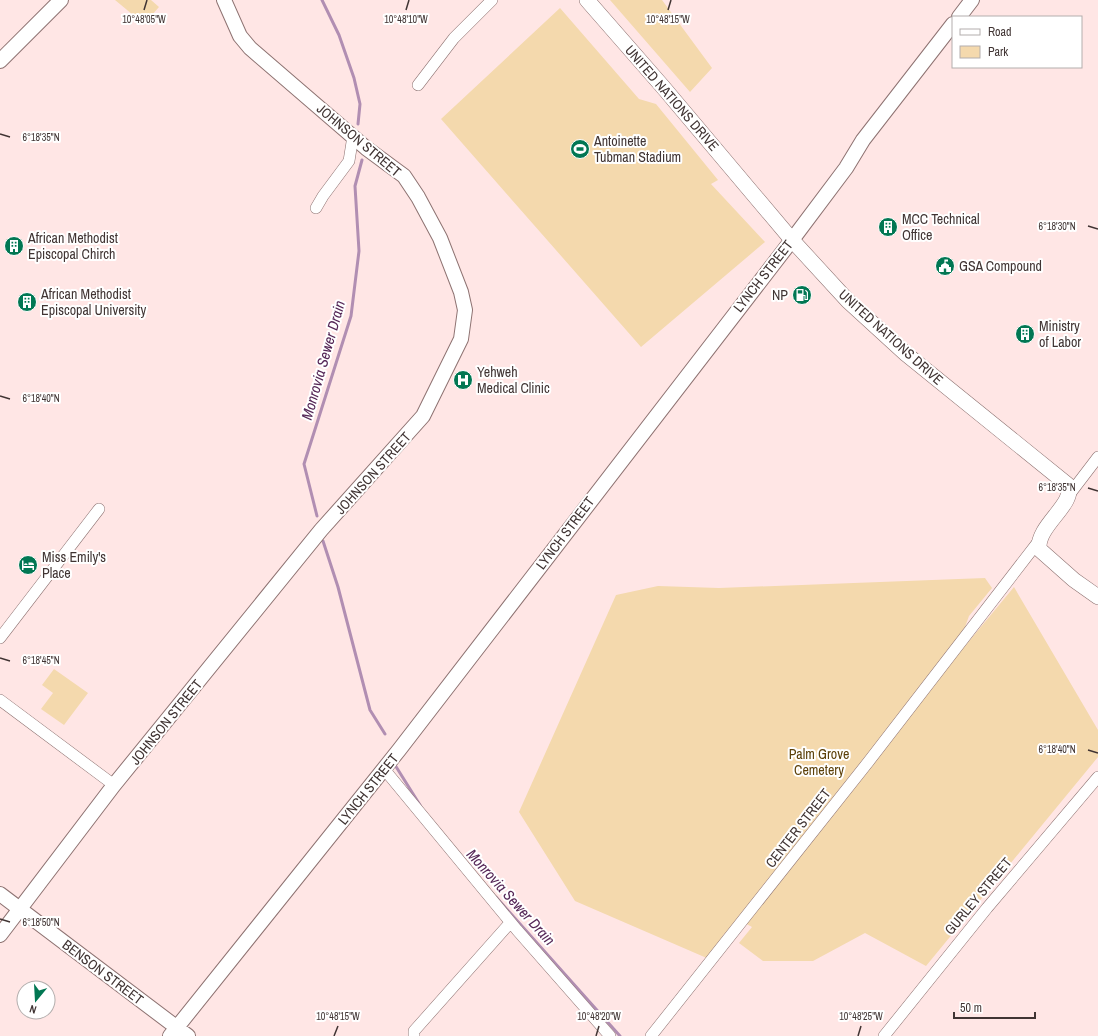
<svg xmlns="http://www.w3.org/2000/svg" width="1098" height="1036" viewBox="0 0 1098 1036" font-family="'Archivo Narrow',sans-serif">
	<rect width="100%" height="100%" fill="#ffe6e5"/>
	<!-- green -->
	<path fill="#f4d9ad" d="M115 0H151L159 7 144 24Z
		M610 0H662L712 68 690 92Z
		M560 8 639 99 656 104 718 180 711 184 765 242 641 347 441 119Z
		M985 578 992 588 969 616 960 641 965 646 1014 587 1098 730V757L926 966 865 933 813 961H763L739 943 752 927 743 922 724 934 709 959 575 901 519 812 616 595 658 586 719 588Z
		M54 669 88 693 64 725 41 709 53 693 42 685Z"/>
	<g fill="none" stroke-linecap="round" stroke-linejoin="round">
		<!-- stream -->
		<path stroke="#b18eb2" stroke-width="3" d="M322 0 339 35 354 78 360 104 358 124
			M317 516 304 464 351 316 359 251 355 186 362 160
			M323 541 338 587 370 710 385 734
			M395 765 420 805
			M496 897 620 1036"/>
		<defs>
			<path id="minor" d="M418 85 454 38 492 0
				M316 208 323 196 349 161 353 136
				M1069 495 1098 457
				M0 638 99 509
				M0 700 114 785
				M384 769 517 930 610 1036
				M414 1036V1031L510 923
				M651 1036 869 761 1038 542
				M884 1036 987 908 1098 777"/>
			<path id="tertiary" d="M959 17 972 0
				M0 61 61 0
				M0 894 188 1036
				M0 935 114 785 321 530 423 416 461 339 465 310 461 292 440 238 418 197 404 176 366 148 250 48 240 36 224 0
				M170 1036 399 750 792 240 846 168 863 140 953 24"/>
			<path id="secondary" d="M587 0 663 87 792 240 848 301 906 354 1068 485C1076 504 1037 525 1039 549L1074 580 1098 597"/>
		</defs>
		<!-- minor casing -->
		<use href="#minor" stroke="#8d7271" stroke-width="12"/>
		<!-- tertiary casing -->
		<use href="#tertiary" stroke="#8d7271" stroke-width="16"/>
		<!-- secondary casing -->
		<use href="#secondary" stroke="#8d7271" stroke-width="16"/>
		<!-- minor -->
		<use href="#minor" stroke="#fff" stroke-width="11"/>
		<!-- tertiary -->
		<use href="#tertiary" stroke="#fff" stroke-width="14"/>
		<!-- secondary -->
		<use href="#secondary" stroke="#fff" stroke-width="15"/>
	</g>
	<!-- ticks -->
	<path fill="none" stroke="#403433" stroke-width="1.5" d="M144 10 147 0M406 10 409 0M668 10 671 0M0 134 10 137M1088 226 1098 229M0 396 10 399M1088 488 1098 491M0 658 10 661M1088 750 1098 753M0 919 10 922M334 1036 338 1026M596 1036 599 1026M858 1036 861 1026"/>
	<!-- icons -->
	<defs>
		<symbol id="stadium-disc" viewBox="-11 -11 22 22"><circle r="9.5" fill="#027753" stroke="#fff"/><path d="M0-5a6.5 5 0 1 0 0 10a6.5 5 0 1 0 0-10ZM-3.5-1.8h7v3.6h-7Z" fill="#fff"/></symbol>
		<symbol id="building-disc" viewBox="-11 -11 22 22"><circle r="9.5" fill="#027753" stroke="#fff"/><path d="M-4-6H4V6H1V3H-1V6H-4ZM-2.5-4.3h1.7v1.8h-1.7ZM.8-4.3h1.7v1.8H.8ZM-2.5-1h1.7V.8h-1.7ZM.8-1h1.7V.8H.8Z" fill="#fff"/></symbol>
		<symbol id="civic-disc" viewBox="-11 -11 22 22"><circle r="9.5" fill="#027753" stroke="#fff"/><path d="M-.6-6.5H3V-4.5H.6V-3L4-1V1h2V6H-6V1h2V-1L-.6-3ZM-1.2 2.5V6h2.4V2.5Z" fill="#fff"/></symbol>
		<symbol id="fuel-disc" viewBox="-11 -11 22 22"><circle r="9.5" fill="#027753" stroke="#fff"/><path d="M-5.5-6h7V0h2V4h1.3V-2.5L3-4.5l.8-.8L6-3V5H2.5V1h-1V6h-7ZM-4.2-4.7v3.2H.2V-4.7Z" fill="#fff"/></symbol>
		<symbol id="hospital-disc" viewBox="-11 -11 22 22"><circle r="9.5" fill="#027753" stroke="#fff"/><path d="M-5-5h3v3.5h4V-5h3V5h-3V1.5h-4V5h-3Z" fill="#fff"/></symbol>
		<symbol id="hotel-disc" viewBox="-11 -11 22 22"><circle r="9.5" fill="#027753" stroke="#fff"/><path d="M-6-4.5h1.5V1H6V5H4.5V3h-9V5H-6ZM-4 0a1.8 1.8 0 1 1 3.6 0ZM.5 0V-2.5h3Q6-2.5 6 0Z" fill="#fff"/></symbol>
	</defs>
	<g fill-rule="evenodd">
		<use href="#stadium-disc" x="569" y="138" width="22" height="22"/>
		<use href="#building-disc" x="877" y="216" width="22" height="22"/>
		<use href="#building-disc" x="3" y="235" width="22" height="22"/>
		<use href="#civic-disc" x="934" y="255" width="22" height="22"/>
		<use href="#fuel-disc" x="791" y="284" width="22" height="22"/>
		<use href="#building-disc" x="16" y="291" width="22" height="22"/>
		<use href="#building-disc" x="1014" y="323" width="22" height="22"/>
		<use href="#hospital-disc" x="452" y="369" width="22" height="22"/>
		<use href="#hotel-disc" x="17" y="554" width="22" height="22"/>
	</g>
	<g text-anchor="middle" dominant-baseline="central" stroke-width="4" stroke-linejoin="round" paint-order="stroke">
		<!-- street labels -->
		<g font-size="14" fill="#403433" stroke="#fff">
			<text transform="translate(672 98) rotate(49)">UNITED NATIONS DRIVE</text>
			<text transform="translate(359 140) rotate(40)">JOHNSON STREET</text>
			<text transform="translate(763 276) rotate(-52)">LYNCH STREET</text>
			<text transform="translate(891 337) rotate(42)">UNITED NATIONS DRIVE</text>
			<text transform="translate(373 473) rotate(-48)">JOHNSON STREET</text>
			<text transform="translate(565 533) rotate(-53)">LYNCH STREET</text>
			<text transform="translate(166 722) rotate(-51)">JOHNSON STREET</text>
			<text transform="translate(368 789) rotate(-51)">LYNCH STREET</text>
			<text transform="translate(798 828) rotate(-52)">CENTER STREET</text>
			<text transform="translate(978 896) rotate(-50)">GURLEY STREET</text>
			<text transform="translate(103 972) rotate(37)">BENSON STREET</text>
		</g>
		<!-- poi labels -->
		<g font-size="14" fill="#403433" stroke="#fff" text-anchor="start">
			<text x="594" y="141">Antoinette<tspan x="594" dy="16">Tubman Stadium</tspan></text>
			<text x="902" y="219">MCC Technical<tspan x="902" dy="16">Office</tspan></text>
			<text x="28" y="238">African Methodist<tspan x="28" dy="16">Episcopal Chirch</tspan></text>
			<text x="959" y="266">GSA Compound</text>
			<text x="41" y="294">African Methodist<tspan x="41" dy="16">Episcopal University</tspan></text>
			<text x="788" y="295" text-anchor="end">NP</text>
			<text x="1039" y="326">Ministry<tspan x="1039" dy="16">of Labor</tspan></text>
			<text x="477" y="372">Yehweh<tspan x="477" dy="16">Medical Clinic</tspan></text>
			<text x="42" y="557">Miss Emily's<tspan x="42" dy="16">Place</tspan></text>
		</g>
		<!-- park labels -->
		<g font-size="14" fill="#5c4009" stroke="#fff">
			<text x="819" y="754">Palm Grove<tspan x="819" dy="16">Cemetery</tspan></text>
		</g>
		<!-- water labels -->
		<g font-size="15" font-style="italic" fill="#552757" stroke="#fff">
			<text transform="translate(323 360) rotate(-74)">Monrovia Sewer Drain</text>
			<text transform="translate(511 897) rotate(48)">Monrovia Sewer Drain</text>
		</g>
	</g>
	<g font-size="10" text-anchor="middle" fill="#403433" stroke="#fff" stroke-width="4" stroke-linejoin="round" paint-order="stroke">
		<text x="144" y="23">10°48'05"W</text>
		<text x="406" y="23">10°48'10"W</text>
		<text x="668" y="23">10°48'15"W</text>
		<text x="41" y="141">6°18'35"N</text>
		<text x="1057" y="230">6°18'30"N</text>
		<text x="41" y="402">6°18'40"N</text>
		<text x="1057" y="491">6°18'35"N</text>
		<text x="41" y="664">6°18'45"N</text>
		<text x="1057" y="753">6°18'40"N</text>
		<text x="41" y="926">6°18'50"N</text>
		<text x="338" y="1020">10°48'15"W</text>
		<text x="599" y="1020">10°48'20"W</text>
		<text x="861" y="1020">10°48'25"W</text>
	</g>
	<!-- legend -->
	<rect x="952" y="16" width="130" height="52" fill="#ffffff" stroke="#b3aead"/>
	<rect x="960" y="29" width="20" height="6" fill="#ffffff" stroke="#b3aead"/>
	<text x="988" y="36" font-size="12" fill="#403433">Road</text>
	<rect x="960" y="46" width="20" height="12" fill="#f4d9ad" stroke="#b3aead"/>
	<text x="988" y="56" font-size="12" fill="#403433">Park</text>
	<!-- north arrow -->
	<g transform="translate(36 1000) rotate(198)"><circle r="19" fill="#ffffff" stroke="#b3aead"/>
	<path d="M0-3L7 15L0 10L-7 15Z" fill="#027753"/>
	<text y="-6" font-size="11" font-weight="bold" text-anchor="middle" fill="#403433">N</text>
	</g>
	<!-- scale -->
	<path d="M954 1012v6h81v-6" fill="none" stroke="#403433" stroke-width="2"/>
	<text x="960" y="1012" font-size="12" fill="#403433" stroke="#ffffff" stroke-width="3" paint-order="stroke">50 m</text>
</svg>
